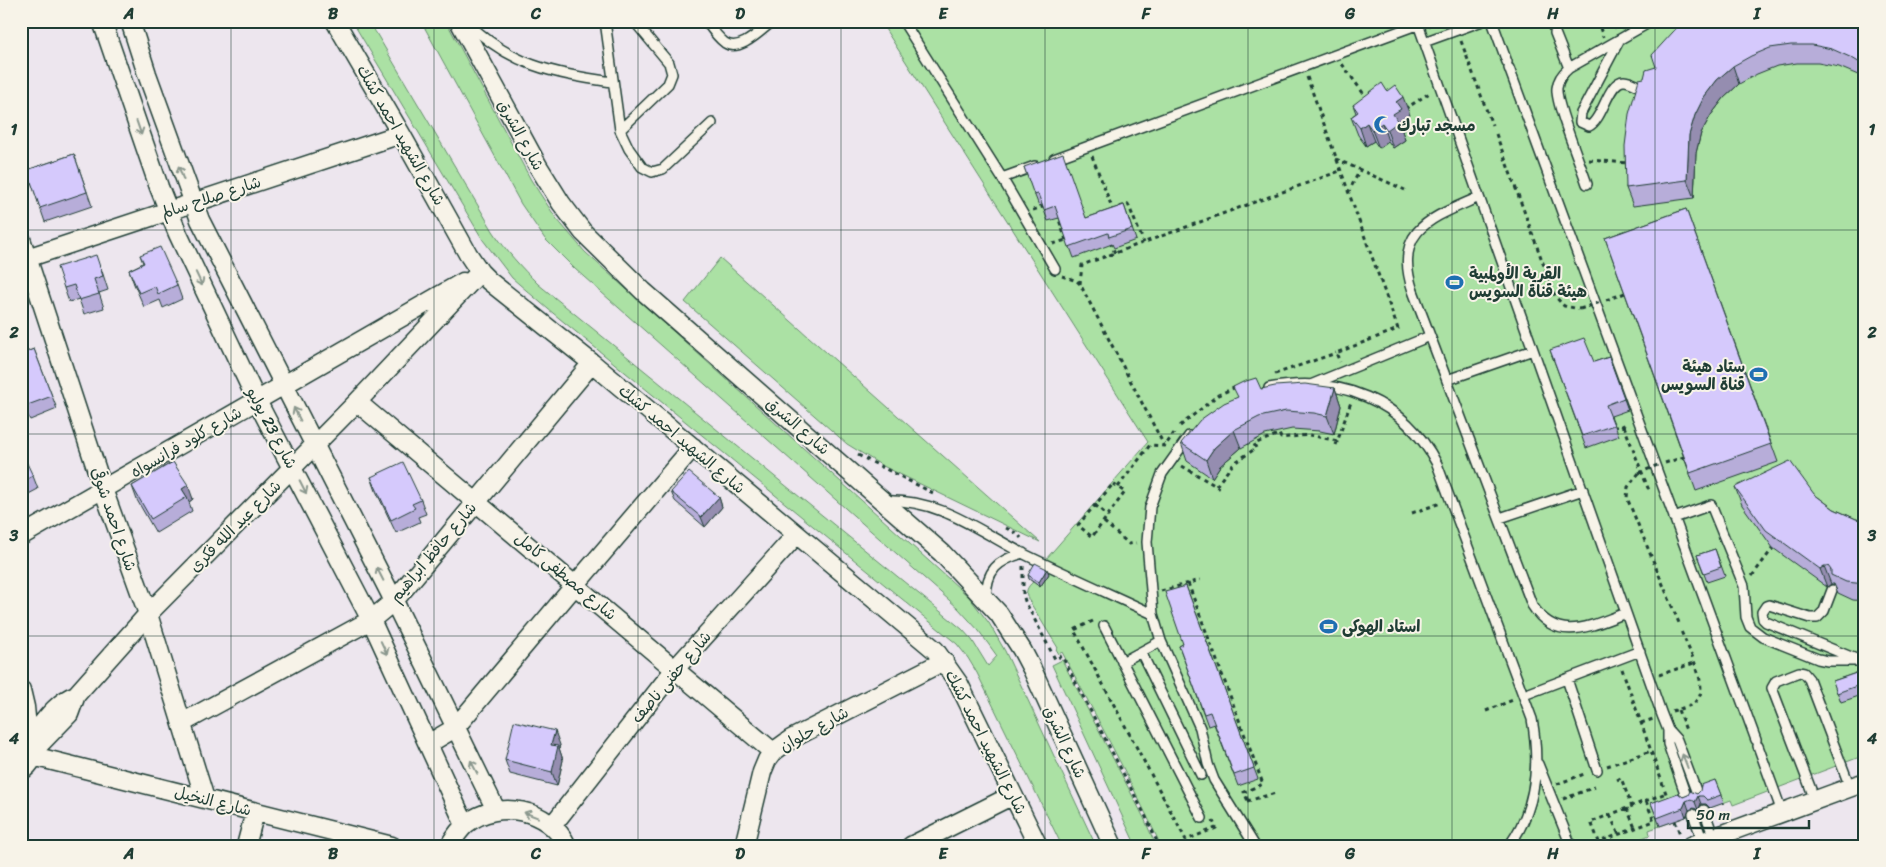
<svg xmlns="http://www.w3.org/2000/svg" width="1886" height="867" viewBox="0 0 1886 867" font-family="Sriracha,'Playpen Sans Arabic',sans-serif">
	<rect width="100%" height="100%" fill="#ede6ee"/>
	<filter id="ink" filterUnits="userSpaceOnUse"><feTurbulence type="fractalNoise" baseFrequency=".02" numOctaves="2"/><feDisplacementMap in="SourceGraphic" scale="10" xChannelSelector="R" yChannelSelector="G"/><feConvolveMatrix kernelMatrix="1 2 1 2 8 2 1 2 1" color-interpolation-filters="sRGB"/></filter>
	<g filter="url(#ink)">
		<!-- green -->
		<path fill="#abe1a4" stroke="#658f6c" d="M352 21H369L493 231C506 251 521 267 538 284L962 629 972 640 988 666 997 656 979 631 958 608 575 269 545 239 521 204 421 21H446L531 180 556 218 585 252 969 597 989 623 1005 651 1096 846H1062L977 673 968 658 957 644 548 309 512 278 483 240Z
			M880 21H1865V755L1733 805 1731 800 1660 826 1649 830 1650 835 1621 846H1161C1131 780 1096 716 1062 652L1059 654 1056 649 1058 648 1028 599C1025 592 1027 587 1033 582L1029 579 1037 567 1042 570 1049 561 1046 559 1148 442Z
			M720 258 1040 542 881 465 847 444 685 302Z
			M1062 660 1144 818 1156 846H1136L1052 665Z"/>
		<g fill="none" stroke-linecap="round" stroke-linejoin="round">
			<defs>
				<path id="service" d="M466 21C511 66 552 73 612 82
					M605 21 620 130 629 149 642 167 652 172 663 169 712 123
					M706 21C711 28 717 37 725 43 740 53 761 30 773 21
					M903 21 1002 178 1055 269
					M1417 21 1662 715 1668 730V744L1687 799
					M1492 21 1507 62
					M1551 21 1553 27
					M1555 33 1569 68
					M1620 39 1581 113 1580 122 1589 126C1603 120 1608 81 1624 81 1631 81 1639 87 1646 90
					M1424 42 1482 21
					M1509 68 1756 740
					M620 130 668 84 672 74 669 63 634 21
					M1054 159 1427 21
					M1002 178 1035 166
					M1587 184C1581 165 1555 103 1557 88 1558 79 1563 73 1569 68L1652 21
					M1479 197C1432 218 1392 229 1413 291L1532 605C1557 645 1592 625 1626 613
					M1447 380 1533 350
					M1313 384 1430 336
					M1269 388C1339 375 1404 400 1437 464L1532 719C1540 763 1536 809 1509 846
					M1189 436 1162 474 1150 507 1147 542 1153 614 1161 641 1200 728 1208 764 1214 780 1255 846
					M883 501C939 498 977 530 1024 554 1067 575 1110 594 1153 614
					M1500 518 1583 490
					M1674 518 1711 505 1744 586 1746 617 1750 627 1763 637 1818 659 1828 661H1865
					M1832 590 1824 611 1817 618H1810L1769 605 1766 606 1762 612 1763 619 1766 622 1856 659
					M986 598C986 570 998 560 1023 553
					M1104 626 1202 818
					M1141 652 1201 775
					M1122 662 1161 641
					M1567 679 1597 770
					M1524 695 1640 651
					M1668 730 1677 740 1698 796
					M1758 746 1782 812
					M1538 764 1571 846
					M1815 800 1772 688 1776 681 1799 672 1804 673 1809 679 1850 787
					M1704 810 1714 838
					M1693 814 1703 842"/>
				<path id="minor" d="M102 21 159 187 178 234 257 401 371 620 465 825
					M130 21 147 74 200 220 394 601 496 810
					M335 21 401 134 468 254 480 272 489 281 592 363 935 650 959 684 1038 846
					M459 21 538 166 561 203 583 232 643 291 942 553 999 614 1022 650 1032 669 1113 846
					M21 239 103 489 148 614 205 799
					M21 260 401 134
					M357 402 773 752
					M21 536 463 282
					M21 690 25 707 28 737
					M182 723 371 620 394 601 592 363
					M30 739C43 723 56 702 76 695
					M428 744 455 728 576 584 693 447
					M34 753 38 746 69 714 76 695 148 614 357 402 480 272
					M33 756 392 846
					M21 771C31 765 35 756 33 745
					M552 826 675 669 796 535
					M246 846 255 812
					M449 846C454 838 459 830 466 824 498 799 549 808 567 846
					M744 846 762 772 767 760 773 752 791 739 944 661
					M911 846 1013 795
					M1691 846 1865 782"/>
			</defs>
			<!-- service casing -->
			<use href="#service" stroke="#1f3d34" stroke-width="12"/>
			<!-- minor casing -->
			<use href="#minor" stroke="#1f3d34" stroke-width="21"/>
			<!-- path -->
			<path stroke="#1f3d34" stroke-width="3" stroke-dasharray="4 4" stroke-linecap="butt" d="M1614 21 1616 29
				M1600 28 1603 37
				M1461 41 1492 125
				M1342 64 1366 97
				M1307 77 1398 329 1336 353 1340 362
				M1405 109 1431 92
				M1496 134 1555 296 1564 306 1580 309
				M1092 156 1113 210
				M1336 159 1405 190
				M1589 160 1628 163
				M1348 193 1360 170
				M1120 207 1128 204 1144 243
				M1033 210 1046 206
				M1057 214 1066 240
				M1110 242 1115 253
				M1053 244 1066 240
				M1062 276 1077 281 1080 284 1166 449
				M1080 284 1082 265 1340 171
				M1606 300 1625 293
				M1275 374 1336 353
				M1180 426 1218 395 1236 387
				M1624 426 1648 488 1651 486
				M1613 427H1620L1628 423
				M1336 445 1351 402
				M858 455 935 494
				M1665 463 1684 457
				M1182 466 1221 489
				M1639 473 1628 487 1627 498 1679 623
				M1113 484 1125 492 1092 537 1078 525Z
				M1216 486 1233 464 1256 448 1254 444 1279 434 1281 438 1309 435 1338 441
				M1118 487 1150 445 1165 446 1174 433
				M1095 505 1108 516
				M1412 513 1441 503
				M1104 522 1129 544 1136 543
				M1006 528 1018 534 1021 538
				M1023 566V594L1025 601 1055 659 1062 656 1146 817 1159 846
				M1752 576 1773 548
				M1188 583 1263 784 1244 792 1248 801
				M1161 591 1200 580
				M1093 621 1074 630 1186 840 1216 828 1213 821
				M1622 669 1668 799
				M1659 675 1694 663
				M1678 710 1686 730
				M1486 711 1513 700
				M1672 711C1680 709 1692 706 1697 700 1710 688 1687 646 1681 631
				M1641 723 1653 719
				M1865 733H1863L1865 738
				M1607 766 1651 751
				M1617 780 1621 778 1632 807
				M1557 784 1587 773
				M1563 799 1595 787
				M1247 801 1276 793
				M1646 801 1654 821 1599 842 1591 822 1666 793
				M1627 808 1635 828
				M1610 815 1619 835
				M1675 821 1680 834"/>
			<!-- service -->
			<use href="#service" stroke="#f7f3e8" stroke-width="9"/>
			<!-- minor -->
			<use href="#minor" stroke="#f7f3e8" stroke-width="18"/>
			<!-- path-bridge -->
			<path stroke="#1f3d34" stroke-width="3" stroke-dasharray="4 4" stroke-linecap="butt" d="M1580 309 1601 302
				M1639 473 1660 464"/>
		</g>
		<!-- wall -->
		<path fill="#b7add9" stroke="#1f3d34" d="M1865 21V80L1858 75 1839 67 1818 63H1797L1777 66 1757 74 1739 84 1724 98 1711 115 1701 133 1696 153 1694 198 1633 206 1626 188 1644 78 1656 67Z
			M1387 91 1410 115 1404 119 1407 127 1402 131 1405 140 1393 148 1388 141 1379 148 1374 141 1366 146 1358 135 1351 117 1356 113 1353 105Z
			M74 154 92 206 45 222 27 170Z
			M1024 167 1086 218 1124 205 1136 240 1114 248 1112 244 1074 258 1059 218 1048 221 1042 205 1039 206Z
			M1686 209 1778 462 1696 491 1605 238Z
			M140 255 177 285 182 299 163 308 160 300 144 307 134 284 129 270 143 263Z
			M101 268 108 290 99 293 104 308 84 314 79 299 69 302 64 288Z
			M34 349 57 409 30 420 27 414 21 416V354Z
			M1550 350 1594 362 1609 357 1628 410 1611 416 1619 436 1586 448Z
			M1335 388 1341 406 1334 434 1320 431 1292 429 1265 435 1241 448 1220 466 1212 478 1187 461 1181 443 1261 389Z
			M21 459 33 476 38 489 21 498Z
			M173 462 193 499 189 502 192 511 156 533 137 500 132 486Z
			M371 477 421 500 426 514 418 517 420 522 396 533 376 491Z
			M1735 487 1814 494 1834 509 1856 519 1865 521V601L1853 600 1838 593 1834 584H1831L1827 587 1773 548 1742 505Z
			M671 492 719 497 722 507 705 527 675 501Z
			M1715 549 1725 576 1707 582 1697 555Z
			M1049 574 1040 587 1029 579 1028 575Z
			M1186 586 1258 779 1238 786 1214 724 1208 726 1179 646 1183 644Z
			M1865 670V694L1841 702 1833 681Z
			M560 745 559 748 563 760 557 786 510 774 505 760Z
			M1715 780 1724 803 1710 808 1706 804H1701L1698 810 1694 808 1689 810 1686 817 1660 826 1651 803 1697 794Z"/>
		<!-- shaded-wall -->
		<path fill="#958db0" stroke="#1f3d34" d="M1733 66 1739 84 1724 98 1711 115 1701 133 1696 153 1694 198 1687 180 1689 135 1695 115 1704 97 1717 80Z
			M1403 97 1410 115 1404 119 1407 127 1402 131 1405 140 1393 148 1387 130 1393 114 1396 102Z
			M1367 123 1374 141 1366 146 1360 128Z
			M1382 123 1388 141 1379 148 1372 130Z
			M1335 388 1341 406 1334 434 1327 416Z
			M1234 430 1241 448 1220 466 1212 478 1206 460 1214 448Z
			M188 485 193 499 189 502 187 497 182 489Z
			M719 497 722 507 705 527 701 517Z
			M1824 566 1831 584 1827 587 1820 569Z
			M1047 569 1049 574 1040 587 1039 582Z
			M555 731 560 745 559 748 563 760 557 786 552 772 551 745Z
			M1698 796 1701 804 1698 810 1695 802Z
			M1686 801 1689 810 1686 817 1683 808Z"/>
		<!-- building -->
		<path fill="#d5c9fc" stroke="#1f3d34" d="M1683 21H1865V66L1852 58 1832 49 1812 45H1791L1770 48 1751 56 1733 66 1717 80 1704 97 1695 115 1689 135 1687 180 1626 188 1625 146 1629 114 1639 79 1644 78 1646 70 1656 67 1652 55Z
			M1382 83 1387 91 1395 85 1403 97 1396 102 1401 109 1393 114 1398 122 1387 130 1382 123 1372 130 1367 123 1360 128 1351 117 1358 112 1353 105Z
			M1063 153 1086 218 1124 205 1132 229 1109 237 1108 233 1069 247 1055 206 1044 210 1038 194 1034 195 1024 167Z
			M74 154 87 192 40 208 27 170Z
			M1686 209 1771 444 1690 473 1605 238Z
			M160 247 177 285 158 294 155 286 139 293 129 270 144 263 140 255Z
			M96 255 103 276 94 279 99 294 79 300 74 285 64 288 57 267Z
			M1584 338 1594 362 1609 357 1624 398 1606 405 1614 425 1582 436 1550 350Z
			M34 349 52 396 25 406 22 400 21 401V354Z
			M1256 378 1261 389 1275 386 1305 384 1335 388 1327 416 1314 413 1286 411 1259 417 1234 430 1214 448 1206 460 1181 443 1200 420 1224 403 1238 397 1233 387 1243 382Z
			M24 457 33 476 21 482V459Z
			M1790 461 1814 494 1834 509 1856 519 1865 521V584L1846 582 1831 575V570L1828 566H1824L1820 569 1766 530 1735 487Z
			M173 462 188 485 182 489 187 497 151 519 132 486Z
			M403 462 421 500 412 504 415 508 391 520 371 477Z
			M689 472 719 497 701 517 671 492Z
			M1715 549 1721 567 1704 573 1697 555Z
			M1035 563 1047 569 1039 582 1028 575Z
			M1186 586 1254 768 1234 775 1210 712 1204 714 1179 646 1183 644 1165 592Z
			M1865 670V683L1837 693 1833 681Z
			M514 721 555 731 551 745 558 746 552 772 505 760Z
			M1715 780 1721 795 1707 800 1703 796H1698L1695 802 1691 799 1686 801 1683 808 1657 818 1651 803 1678 793 1683 797 1688 795 1690 791 1697 794 1700 791 1701 785Z"/>
		<!-- one-way arrows -->
		<defs><path id="oneway-shaft" d="M-6 0H5M1.5-3L5.5 0L1.5 3" fill="none" stroke-width="1.6" stroke-linecap="round" stroke-linejoin="round" transform="scale(1.25)"/></defs>
		<g stroke="#8b988e">
			<use href="#oneway-shaft" transform="translate(139 128) rotate(71)"/>
			<use href="#oneway-shaft" transform="translate(181 173) rotate(-110)"/>
			<use href="#oneway-shaft" transform="translate(199 279) rotate(65)"/>
			<use href="#oneway-shaft" transform="translate(297 414) rotate(-117)"/>
			<use href="#oneway-shaft" transform="translate(303 487) rotate(63)"/>
			<use href="#oneway-shaft" transform="translate(380 574) rotate(-117)"/>
			<use href="#oneway-shaft" transform="translate(384 648) rotate(65)"/>
			<use href="#oneway-shaft" transform="translate(1685 761) rotate(-111)"/>
			<use href="#oneway-shaft" transform="translate(474 767) rotate(-117)"/>
			<use href="#oneway-shaft" transform="translate(531 815) rotate(-159)"/>
		</g>
	</g>
	<!-- grid -->
	<path fill="none" stroke="#1f3d34" stroke-width="1" stroke-opacity="0.55" d="M231 21V846M434 21V846M638 21V846M841 21V846M1045 21V846M1248 21V846M1452 21V846M1655 21V846M21 230H1865M21 434H1865M21 636H1865"/>
	<!-- icons -->
	<defs>
		<symbol id="mosque-bare" viewBox="-9 -9 18 18"><path d="M3.5-4.9A6 6 0 1 0 3.5 4.9A5 5 0 1 1 3.5-4.9Z" fill="#1f6fb2" stroke="#f7f3e8" stroke-width="2.5" paint-order="stroke"/></symbol>
		<symbol id="stadium-bare" viewBox="-9 -9 18 18"><path d="M0-5a6.5 5 0 1 0 0 10a6.5 5 0 1 0 0-10ZM-3.5-1.8h7v3.6h-7Z" fill="#1f6fb2" stroke="#f7f3e8" stroke-width="2.5" paint-order="stroke"/></symbol>
	</defs>
	<g fill-rule="evenodd">
		<use href="#mosque-bare" x="1370" y="112" width="25" height="25"/>
		<use href="#stadium-bare" x="1442" y="270" width="25" height="25"/>
		<use href="#stadium-bare" x="1746" y="362" width="25" height="25"/>
		<use href="#stadium-bare" x="1316" y="614" width="25" height="25"/>
	</g>
	<g text-anchor="middle" dominant-baseline="central" stroke-width="4" stroke-linejoin="round" paint-order="stroke">
		<!-- poi labels -->
		<g font-size="16" font-weight="bold" fill="#1f3d34" stroke="#f7f3e8" text-anchor="start">
			<text x="1397" y="125">مسجد تبارك</text>
			<text x="1469" y="273">القرية الأولمبية<tspan x="1469" dy="18">هيئة قناة السويس</tspan></text>
			<text x="1745" y="366" text-anchor="end">ستاد هيئة<tspan x="1745" dy="18">قناة السويس</tspan></text>
			<text x="1342" y="626">استاد الهوكى</text>
		</g>
		<!-- street labels -->
		<g font-size="16" fill="#1f3d34" stroke="#f7f3e8">
			<text transform="translate(401 135) rotate(60)">شارع الشهيد احمد كشك</text>
			<text transform="translate(521 135) rotate(61)">شارع الشرق</text>
			<text transform="translate(211 197) rotate(-18)">شارع صلاح سالم</text>
			<text transform="translate(798 426) rotate(41)">شارع الشرق</text>
			<text transform="translate(272 428) rotate(62)">شارع 23 يوليو</text>
			<text transform="translate(682 439) rotate(40)">شارع الشهيد احمد كشك</text>
			<text transform="translate(186 442) rotate(-30)">شارع كلود فرانسواه</text>
			<text transform="translate(114 519) rotate(71)">شارع احمد شوقى</text>
			<text transform="translate(235 526) rotate(-45)">شارع عبد الله فكرى</text>
			<text transform="translate(433 552) rotate(-50)">شارع حافظ ابراهيم</text>
			<text transform="translate(566 576) rotate(40)">شارع مصطفى كامل</text>
			<text transform="translate(671 677) rotate(-50)">شارع حفنى ناصف</text>
			<text transform="translate(814 729) rotate(-29)">شارع حلوان</text>
			<text transform="translate(986 742) rotate(63)">شارع الشهيد احمد كشك</text>
			<text transform="translate(1065 742) rotate(65)">شارع الشرق</text>
			<text transform="translate(213 801) rotate(14)">شارع النخيل</text>
		</g>
	</g>
	<!-- margin -->
	<rect width="1886" height="867" fill="none" stroke="#f7f3e8" stroke-width="55"/>
	<!-- scale -->
	<path d="M1688 820v8h121v-8" fill="none" stroke="#1f3d34" stroke-width="2.5"/>
	<text x="1696" y="820" font-size="15" fill="#1f3d34" stroke="#f7f3e8" stroke-width="4" paint-order="stroke">50 m</text>
	<rect x="28" y="28" width="1830" height="812" fill="none" stroke="#1f3d34" stroke-width="2"/>
	<g font-size="16" text-anchor="middle" font-weight="bold" fill="#1f3d34">
		<text x="129" y="19">A</text>
		<text x="333" y="19">B</text>
		<text x="536" y="19">C</text>
		<text x="740" y="19">D</text>
		<text x="943" y="19">E</text>
		<text x="1146" y="19">F</text>
		<text x="1350" y="19">G</text>
		<text x="1553" y="19">H</text>
		<text x="1757" y="19">I</text>
		<text x="14" y="135">1</text>
		<text x="1872" y="135">1</text>
		<text x="14" y="338">2</text>
		<text x="1872" y="338">2</text>
		<text x="14" y="541">3</text>
		<text x="1872" y="541">3</text>
		<text x="14" y="744">4</text>
		<text x="1872" y="744">4</text>
		<text x="129" y="859">A</text>
		<text x="333" y="859">B</text>
		<text x="536" y="859">C</text>
		<text x="740" y="859">D</text>
		<text x="943" y="859">E</text>
		<text x="1146" y="859">F</text>
		<text x="1350" y="859">G</text>
		<text x="1553" y="859">H</text>
		<text x="1757" y="859">I</text>
	</g>
</svg>
